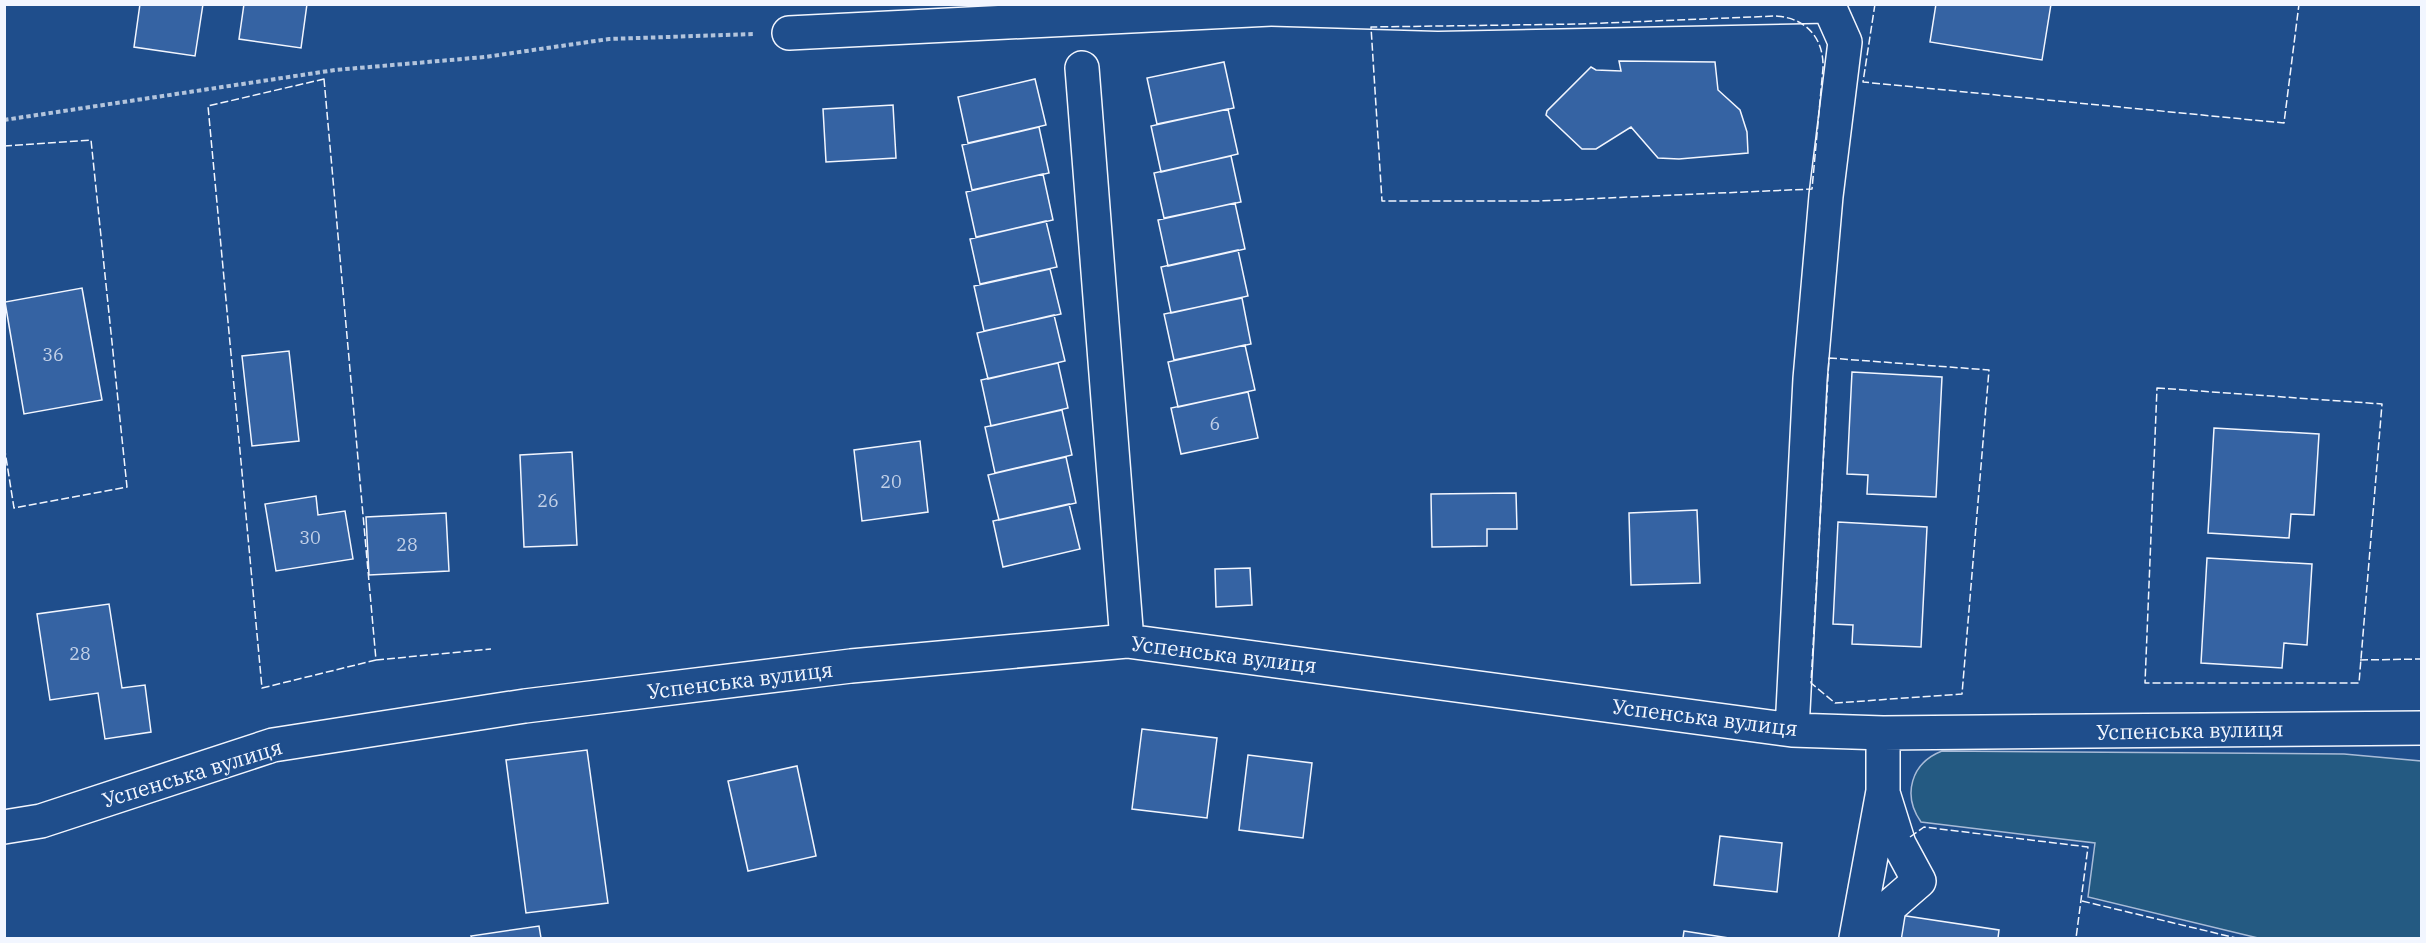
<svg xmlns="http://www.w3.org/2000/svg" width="2426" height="943" viewBox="0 0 2426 943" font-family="'IBM Plex Serif',serif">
	<rect width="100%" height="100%" fill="#1f4e8c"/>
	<!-- green -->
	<path fill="#245a82" stroke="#a8bbd7" stroke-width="1.5" d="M1942 751 2344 754 2421 761V938H2258L2088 897 2095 843 1921 822C1902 795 1911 763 1942 751Z"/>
	<!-- building -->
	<path fill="#3563a3" stroke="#f2f6ff" stroke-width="1.5" d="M140 4H203L195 56 134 47Z
		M244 4H307L301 48 239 39Z
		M1936 4H2051L2042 60 1930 42Z
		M1619 61 1715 62 1718 90 1740 110 1747 132 1748 153 1679 159 1658 158 1631 127 1596 149H1582L1546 115 1547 111 1591 67 1596 70 1621 71Z
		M1224 62 1234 108 1157 124 1147 78Z
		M1035 79 1046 125 968 143 958 97Z
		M893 105 896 158 826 162 823 109Z
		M1228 109 1238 154 1161 172 1151 126Z
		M1039 127 1049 173 972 190 962 145Z
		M1231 156 1241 202 1164 218 1154 173Z
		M1043 174 1053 220 976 237 966 192Z
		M1235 203 1245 249 1168 266 1158 220Z
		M1046 221 1057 267 980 284 970 239Z
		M1238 250 1248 296 1171 313 1161 267Z
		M1050 269 1061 314 984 331 974 286Z
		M82 288 102 400 24 414 5 302Z
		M1242 298 1251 344 1174 360 1164 314Z
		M1054 315 1065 361 988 379 977 333Z
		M1245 345 1255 390 1178 407 1168 362Z
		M289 351 299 441 252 446 242 356Z
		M1058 363 1068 408 991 426 981 380Z
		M1852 372 1942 377 1936 497 1867 494 1868 475 1847 474Z
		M1248 392 1258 438 1181 454 1171 408Z
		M1062 410 1072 455 995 473 985 427Z
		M2214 428 2319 434 2314 515 2291 514 2289 538 2208 533Z
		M920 441 928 512 862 521 854 450Z
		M572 452 577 545 524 547 520 455Z
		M1066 457 1076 503 999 520 988 475Z
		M1516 493 1517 529H1487V546L1432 547 1431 494Z
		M316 496 318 515 345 511 353 559 276 571 265 504Z
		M1069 504 1080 549 1003 567 993 521Z
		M1697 510 1700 583 1631 585 1629 513Z
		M446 513 449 571 369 575 366 517Z
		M1838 522 1927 527 1921 647 1852 644 1853 625 1833 624Z
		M2207 558 2312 564 2307 645 2284 643 2282 668 2201 663Z
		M1250 568 1252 605 1216 607 1215 569Z
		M109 604 122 688 145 685 151 732 105 739 98 693 50 700 37 614Z
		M1142 729 1217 738 1207 818 1132 809Z
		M587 750 608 903 526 913 506 760Z
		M1248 755 1312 763 1303 838 1239 830Z
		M797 766 816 856 748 871 728 781Z
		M1720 836 1782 843 1777 892 1714 885Z
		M1893 914 1999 930 1998 938H1890Z
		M539 926 541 938H472L471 936Z
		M1684 931 1729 938H1683Z"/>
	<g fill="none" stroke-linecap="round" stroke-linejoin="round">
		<defs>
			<path id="minor" d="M789 33 1271 9 1438 14 1829 6 1845 42 1826 196 1810 379 1792 730
				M1082 68 1127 641
				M1884 796 1899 844 1919 881 1889 907 1884 938
				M4 827 41 821 273 745 525 706 851 666 1127 641 1792 730 1883 733 2422 728
				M1856 938 1883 791V733"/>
		</defs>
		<!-- minor casing -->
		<use href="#minor" stroke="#f2f6ff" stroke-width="36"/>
		<!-- path -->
		<path stroke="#b3c4dc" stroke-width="4" stroke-dasharray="4.5 3" stroke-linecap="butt" d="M4 120 335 70 485 57 609 39 754 34"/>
		<!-- minor -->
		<use href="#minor" stroke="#1f4e8c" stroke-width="33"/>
		<!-- fence -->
		<path stroke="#f2f6ff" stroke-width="1.5" stroke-dasharray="8 3" stroke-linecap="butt" d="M1875 4 1863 82 2284 123 2299 4
			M1776 16C1806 18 1824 38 1823 68L1812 189 1539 201H1382L1371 27 1580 24Z
			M324 79 376 660 262 688 208 106Z
			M4 146 91 140 127 487 14 508 4 445
			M1829 358 1989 370 1962 694 1835 703 1811 683Z
			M2157 388 2382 404 2359 683H2145Z
			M376 660 491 649
			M2360 660 2422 659
			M1910 837 1924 827 2088 847 2076 938
			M2082 901 2236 938"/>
	</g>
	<g text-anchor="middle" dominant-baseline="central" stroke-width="4.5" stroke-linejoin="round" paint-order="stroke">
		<!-- number labels -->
		<g font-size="18" fill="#c3d1e8">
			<text x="53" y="354">36</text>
			<text x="1215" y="423">6</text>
			<text x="891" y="481">20</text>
			<text x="548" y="500">26</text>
			<text x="310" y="537">30</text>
			<text x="407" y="544">28</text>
			<text x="80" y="653">28</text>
		</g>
		<!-- street labels -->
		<g font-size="21" fill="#f2f6ff" stroke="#1f4e8c">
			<text transform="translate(1224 654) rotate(7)">Успенська вулиця</text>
			<text transform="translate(740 680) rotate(-7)">Успенська вулиця</text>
			<text transform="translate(1705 717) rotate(7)">Успенська вулиця</text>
			<text transform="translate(2190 730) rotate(-1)">Успенська вулиця</text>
			<text transform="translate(192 773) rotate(-17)">Успенська вулиця</text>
		</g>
	</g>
	<!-- border -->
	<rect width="2426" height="943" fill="none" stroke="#f2f6ff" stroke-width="12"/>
</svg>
